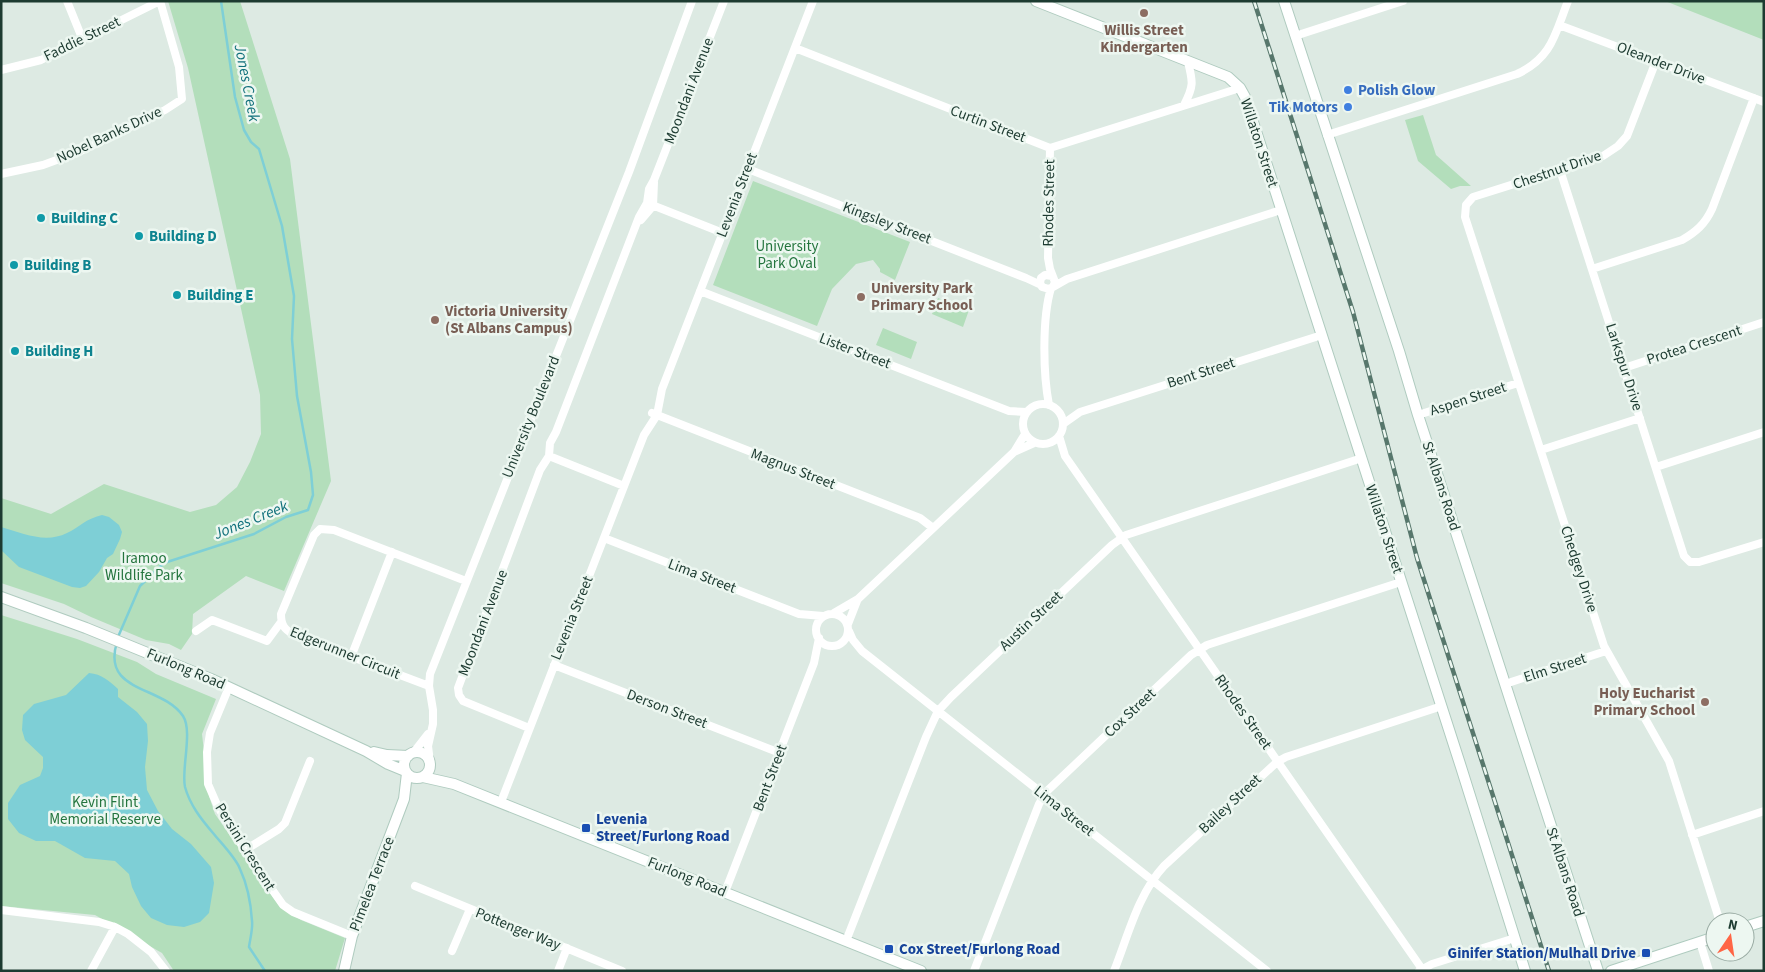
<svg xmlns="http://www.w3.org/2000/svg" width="1765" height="972" viewBox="0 0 1765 972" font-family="'Source Sans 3',sans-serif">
	<rect width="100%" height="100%" fill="#ddeae3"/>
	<!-- green -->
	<path fill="#b3debb" d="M168 1H240L290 159 331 481 284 591 246 576 193 614 192 634 181 650 169 644 146 640 91 617 64 604 1 583V498L51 514 104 484 190 512 216 505 237 487 250 462 261 434 260 395 188 68Z
		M1665 1H1764V40Z
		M1423 115 1436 155 1471 186H1460L1451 189 1418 161 1405 120Z
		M753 181 910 242 895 280 880 272V269L873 260 856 264 832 289 817 326 713 285Z
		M938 298 969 310 963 327 932 314Z
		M883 328 917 342 911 359 876 345Z
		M1 615 77 639 137 662 156 674 216 699 202 734 209 796 215 814 280 907 301 920 345 938 335 971H174L162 953 95 915 1 906Z"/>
	<!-- water -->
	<path fill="#7ecfd6" d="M102 515 109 517 119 525 122 532 120 539 113 554 107 558 99 572 86 586 80 588 72 587 19 567 1 550V527C23 533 45 544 67 533 80 527 85 519 102 515Z
		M89 673C102 674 109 681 118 689V697L137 712 147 724 148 741 145 767 147 790 158 811 172 829 191 844 211 867 214 883 209 913 200 922 184 927 167 925 151 918 141 906 132 887 129 874 115 861 85 858 55 841H36L19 833 8 819V803L20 785 40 776 43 768V757L25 740 22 730 23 715 34 704 66 695Z"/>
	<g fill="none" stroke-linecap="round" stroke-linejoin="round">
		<!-- stream -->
		<path stroke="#7ecfd6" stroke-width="2.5" d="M118 637 140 586 164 563 254 534 286 517 308 510 313 495 311 472 297 396 292 339 294 296 282 226 259 149 251 142 244 130 235 97 221 1
			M117 642C101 693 162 685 183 716 193 731 181 770 185 787 190 805 201 819 213 833 221 843 236 858 240 869 247 884 251 905 252 921 253 929 250 939 249 947L265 971"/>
		<defs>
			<path id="secondary" d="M1036 1 1228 77 1240 88 1245 97 1461 767 1525 971
				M1284 1 1399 351 1418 415 1598 971
				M1 597 86 628 211 679 366 751 388 764 405 771
				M404 765a13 13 0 1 1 26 0a13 13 0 1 1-26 0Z
				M374 752 387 755 408 756
				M423 777 454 784 921 971
				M1745 927 1764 921
				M344 971 352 936 404 799 407 773
				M1611 971 1715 937"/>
		</defs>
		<!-- secondary casing -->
		<use href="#secondary" stroke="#afcbbf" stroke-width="12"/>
		<!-- street -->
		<path stroke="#fff" stroke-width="8" d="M67 1 82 38
			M1559 25 1764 102
			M1295 36 1403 1
			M795 48 1050 148 1240 88
			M1656 61 1627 136 1618 146 1603 156 1473 197 1466 205 1465 217 1604 646 1669 761 1720 922
			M1 70 41 60 160 1
			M1184 105C1194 86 1193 82 1188 62
			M1327 135 1517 74C1552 58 1555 34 1568 1
			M1050 148 1048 258 1050 269 1055 282 1053 287 1049 289 1042 287 1040 283 1041 278 1045 275 1052 276
			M748 169 1026 278 1041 285
			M1560 170 1684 556 1690 562H1699L1764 542
			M1 174 43 165 81 151 165 110 182 99 179 67 160 1
			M647 203 723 233
			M641 220 653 206 654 182
			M1592 269 1682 240C1696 232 1705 224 1712 209L1754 98
			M1053 287 1067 279 1281 210
			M700 291 1009 411 1027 412
			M1624 368 1764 322
			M1023 424a20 20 0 1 1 40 0a20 20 0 1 1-40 0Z
			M1049 405C1043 374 1042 318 1051 288
			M652 413 920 518 933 528
			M1418 415 1518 383
			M1063 424 1080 412 1322 335
			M1059 436 1065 456 1422 969
			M1541 450 1640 418
			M1014 452 1034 443
			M549 456 624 486
			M1656 467 1764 432
			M604 538 799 614 823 616
			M834 613 858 599 1014 452 1025 434
			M816 630a16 16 0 1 1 32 0a16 16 0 1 1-32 0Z
			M848 624 857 601
			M196 631 212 620 267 641 281 622
			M849 631 853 640 862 651 1267 971
			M351 657 392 552
			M554 665 780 753
			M1505 684 1606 651
			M429 686 294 635C284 629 281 625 281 614L314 535 320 529 334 530 466 581
			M229 687 210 733 207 752 208 784 218 807 250 858 283 905 293 912 352 936
			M529 728 463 701 459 695 458 688 540 470 549 456 550 443 556 432 639 217 647 203 649 189 654 180 724 1
			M414 752 428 734
			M430 762 428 746 433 724V710L429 686 430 674 629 172 692 1
			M501 802 644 435 657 415 662 389 813 1
			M1692 835 1764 811
			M245 850 279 829 285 823 310 761
			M415 886 622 971
			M725 892 814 663 819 638
			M1 910 99 922 115 927 128 934 151 952 166 971
			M846 941 926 737 938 711 951 697 1112 545 1126 535 1362 458
			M1700 942 1709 971
			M452 951 470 909
			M91 971 115 927
			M558 971 567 948
			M974 971 1039 804 1046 792 1191 655 1207 645 1401 582
			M1114 971C1128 936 1138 894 1164 866L1277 762 1286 757 1442 706
			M1419 971 1432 964 1515 938"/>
		<!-- secondary -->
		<use href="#secondary" stroke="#fff" stroke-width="10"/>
		<defs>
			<path id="rail" d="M1254 1 1353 312 1417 558 1549 971"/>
		</defs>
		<!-- rail casing -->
		<use href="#rail" stroke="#57776c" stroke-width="4.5"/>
		<!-- rail -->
		<use href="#rail" stroke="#edf7f1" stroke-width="2.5" stroke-dasharray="8" stroke-linecap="butt"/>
	</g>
	<!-- markers -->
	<g fill="#8d6e63" stroke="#edf7f1" stroke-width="2">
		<circle cx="1144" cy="13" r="5"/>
		<circle cx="861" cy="297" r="5"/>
		<circle cx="435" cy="320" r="5"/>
		<circle cx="1705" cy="702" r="5"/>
	</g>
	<g fill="#3f7fe0" stroke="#edf7f1" stroke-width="2">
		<circle cx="1348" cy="90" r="5"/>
		<circle cx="1348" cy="107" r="5"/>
	</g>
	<g fill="#0f9aa8" stroke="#edf7f1" stroke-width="2">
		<circle cx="41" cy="218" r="5"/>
		<circle cx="139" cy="236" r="5"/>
		<circle cx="14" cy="265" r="5"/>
		<circle cx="177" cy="295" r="5"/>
		<circle cx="15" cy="351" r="5"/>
	</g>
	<g fill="#1a4fb4" stroke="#edf7f1" stroke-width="2">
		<rect x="581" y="823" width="10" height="10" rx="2.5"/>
		<rect x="884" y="944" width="10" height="10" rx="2.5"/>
		<rect x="1641" y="948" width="10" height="10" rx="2.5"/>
	</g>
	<g text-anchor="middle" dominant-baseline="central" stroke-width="5" stroke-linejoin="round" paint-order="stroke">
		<!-- education labels -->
		<g font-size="15" font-weight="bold" fill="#785e54" stroke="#edf7f1" text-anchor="start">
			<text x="1144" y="30" text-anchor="middle">Willis Street<tspan x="1144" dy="17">Kindergarten</tspan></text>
			<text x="871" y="288">University Park<tspan x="871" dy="17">Primary School</tspan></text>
			<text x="445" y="311">Victoria University<tspan x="445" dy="17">(St Albans Campus)</tspan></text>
			<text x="1695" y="693" text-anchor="end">Holy Eucharist<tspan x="1695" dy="17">Primary School</tspan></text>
		</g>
		<!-- street labels -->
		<g font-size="15" fill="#1d3b31" stroke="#edf7f1">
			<text transform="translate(82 39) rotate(-26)">Faddie Street</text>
			<text transform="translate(1661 63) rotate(21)">Oleander Drive</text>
			<text transform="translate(689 91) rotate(-69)">Moondani Avenue</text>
			<text transform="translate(988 124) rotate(21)">Curtin Street</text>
			<text transform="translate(109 135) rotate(-25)">Nobel Banks Drive</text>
			<text transform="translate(1259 143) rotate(72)">Willaton Street</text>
			<text transform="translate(1557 170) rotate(-19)">Chestnut Drive</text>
			<text transform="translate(737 195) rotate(-69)">Levenia Street</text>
			<text transform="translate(1049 203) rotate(-89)">Rhodes Street</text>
			<text transform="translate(887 223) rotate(21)">Kingsley Street</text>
			<text transform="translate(1694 345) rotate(-18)">Protea Crescent</text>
			<text transform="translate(855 351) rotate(21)">Lister Street</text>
			<text transform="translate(1624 367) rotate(72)">Larkspur Drive</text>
			<text transform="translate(1201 373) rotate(-18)">Bent Street</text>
			<text transform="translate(1468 399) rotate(-18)">Aspen Street</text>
			<text transform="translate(531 417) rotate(-68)">University Boulevard</text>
			<text transform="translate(793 469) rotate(21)">Magnus Street</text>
			<text transform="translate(1441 486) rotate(72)">St Albans Road</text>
			<text transform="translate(1384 529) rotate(72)">Willaton Street</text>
			<text transform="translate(1579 569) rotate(72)">Chedgey Drive</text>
			<text transform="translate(702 576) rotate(21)">Lima Street</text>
			<text transform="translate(572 618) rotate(-68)">Levenia Street</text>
			<text transform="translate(1031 621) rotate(-43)">Austin Street</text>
			<text transform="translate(483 623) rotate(-69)">Moondani Avenue</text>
			<text transform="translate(345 653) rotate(22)">Edgerunner Circuit</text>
			<text transform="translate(1555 668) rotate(-18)">Elm Street</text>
			<text transform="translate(186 669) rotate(23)">Furlong Road</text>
			<text transform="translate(667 709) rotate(21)">Derson Street</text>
			<text transform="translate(1243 712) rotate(55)">Rhodes Street</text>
			<text transform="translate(1130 713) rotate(-43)">Cox Street</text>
			<text transform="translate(770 778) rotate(-69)">Bent Street</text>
			<text transform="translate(1230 804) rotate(-43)">Bailey Street</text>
			<text transform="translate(1064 811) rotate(38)">Lima Street</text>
			<text transform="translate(245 847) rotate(58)">Persini Crescent</text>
			<text transform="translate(1565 872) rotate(72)">St Albans Road</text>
			<text transform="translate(687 877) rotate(22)">Furlong Road</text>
			<text transform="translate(372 884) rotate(-69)">Pimelea Terrace</text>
			<text transform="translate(518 929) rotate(22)">Pottenger Way</text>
		</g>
		<!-- shop labels -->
		<g font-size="15" font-weight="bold" fill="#366cbe" stroke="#edf7f1" text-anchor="start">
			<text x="1358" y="90">Polish Glow</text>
			<text x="1338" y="107" text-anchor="end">Tik Motors</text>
		</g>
		<!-- culture labels -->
		<g font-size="15" font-weight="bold" fill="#0d838f" stroke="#edf7f1" text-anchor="start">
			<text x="51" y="218">Building C</text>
			<text x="149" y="236">Building D</text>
			<text x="24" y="265">Building B</text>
			<text x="187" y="295">Building E</text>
			<text x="25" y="351">Building H</text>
		</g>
		<!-- park labels -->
		<g font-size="15" fill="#24753e" stroke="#edf7f1">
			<text x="787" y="246">University<tspan x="787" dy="17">Park Oval</tspan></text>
			<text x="144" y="558">Iramoo<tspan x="144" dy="17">Wildlife Park</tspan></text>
			<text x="105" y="802">Kevin Flint<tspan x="105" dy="17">Memorial Reserve</tspan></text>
		</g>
		<!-- transit labels -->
		<g font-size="15" font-weight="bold" fill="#164399" stroke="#edf7f1" text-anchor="start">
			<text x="596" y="819">Levenia<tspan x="596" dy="17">Street/Furlong Road</tspan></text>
			<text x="899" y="949">Cox Street/Furlong Road</text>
			<text x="1636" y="953" text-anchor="end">Ginifer Station/Mulhall Drive</text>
		</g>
		<!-- water labels -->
		<g font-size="16" font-style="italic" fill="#12717c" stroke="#edf7f1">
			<text transform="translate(247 83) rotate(79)">Jones Creek</text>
			<text transform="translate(251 520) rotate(-22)">Jones Creek</text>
		</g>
	</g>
	<!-- border -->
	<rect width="1765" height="972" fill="none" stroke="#1d3b31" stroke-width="5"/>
	<!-- north arrow -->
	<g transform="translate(1730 937) rotate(13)"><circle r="24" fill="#edf7f1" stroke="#9aaca4"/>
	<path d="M0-4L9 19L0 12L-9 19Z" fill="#ff6646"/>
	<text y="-8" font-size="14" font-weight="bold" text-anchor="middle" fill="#1d3b31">N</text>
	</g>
</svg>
